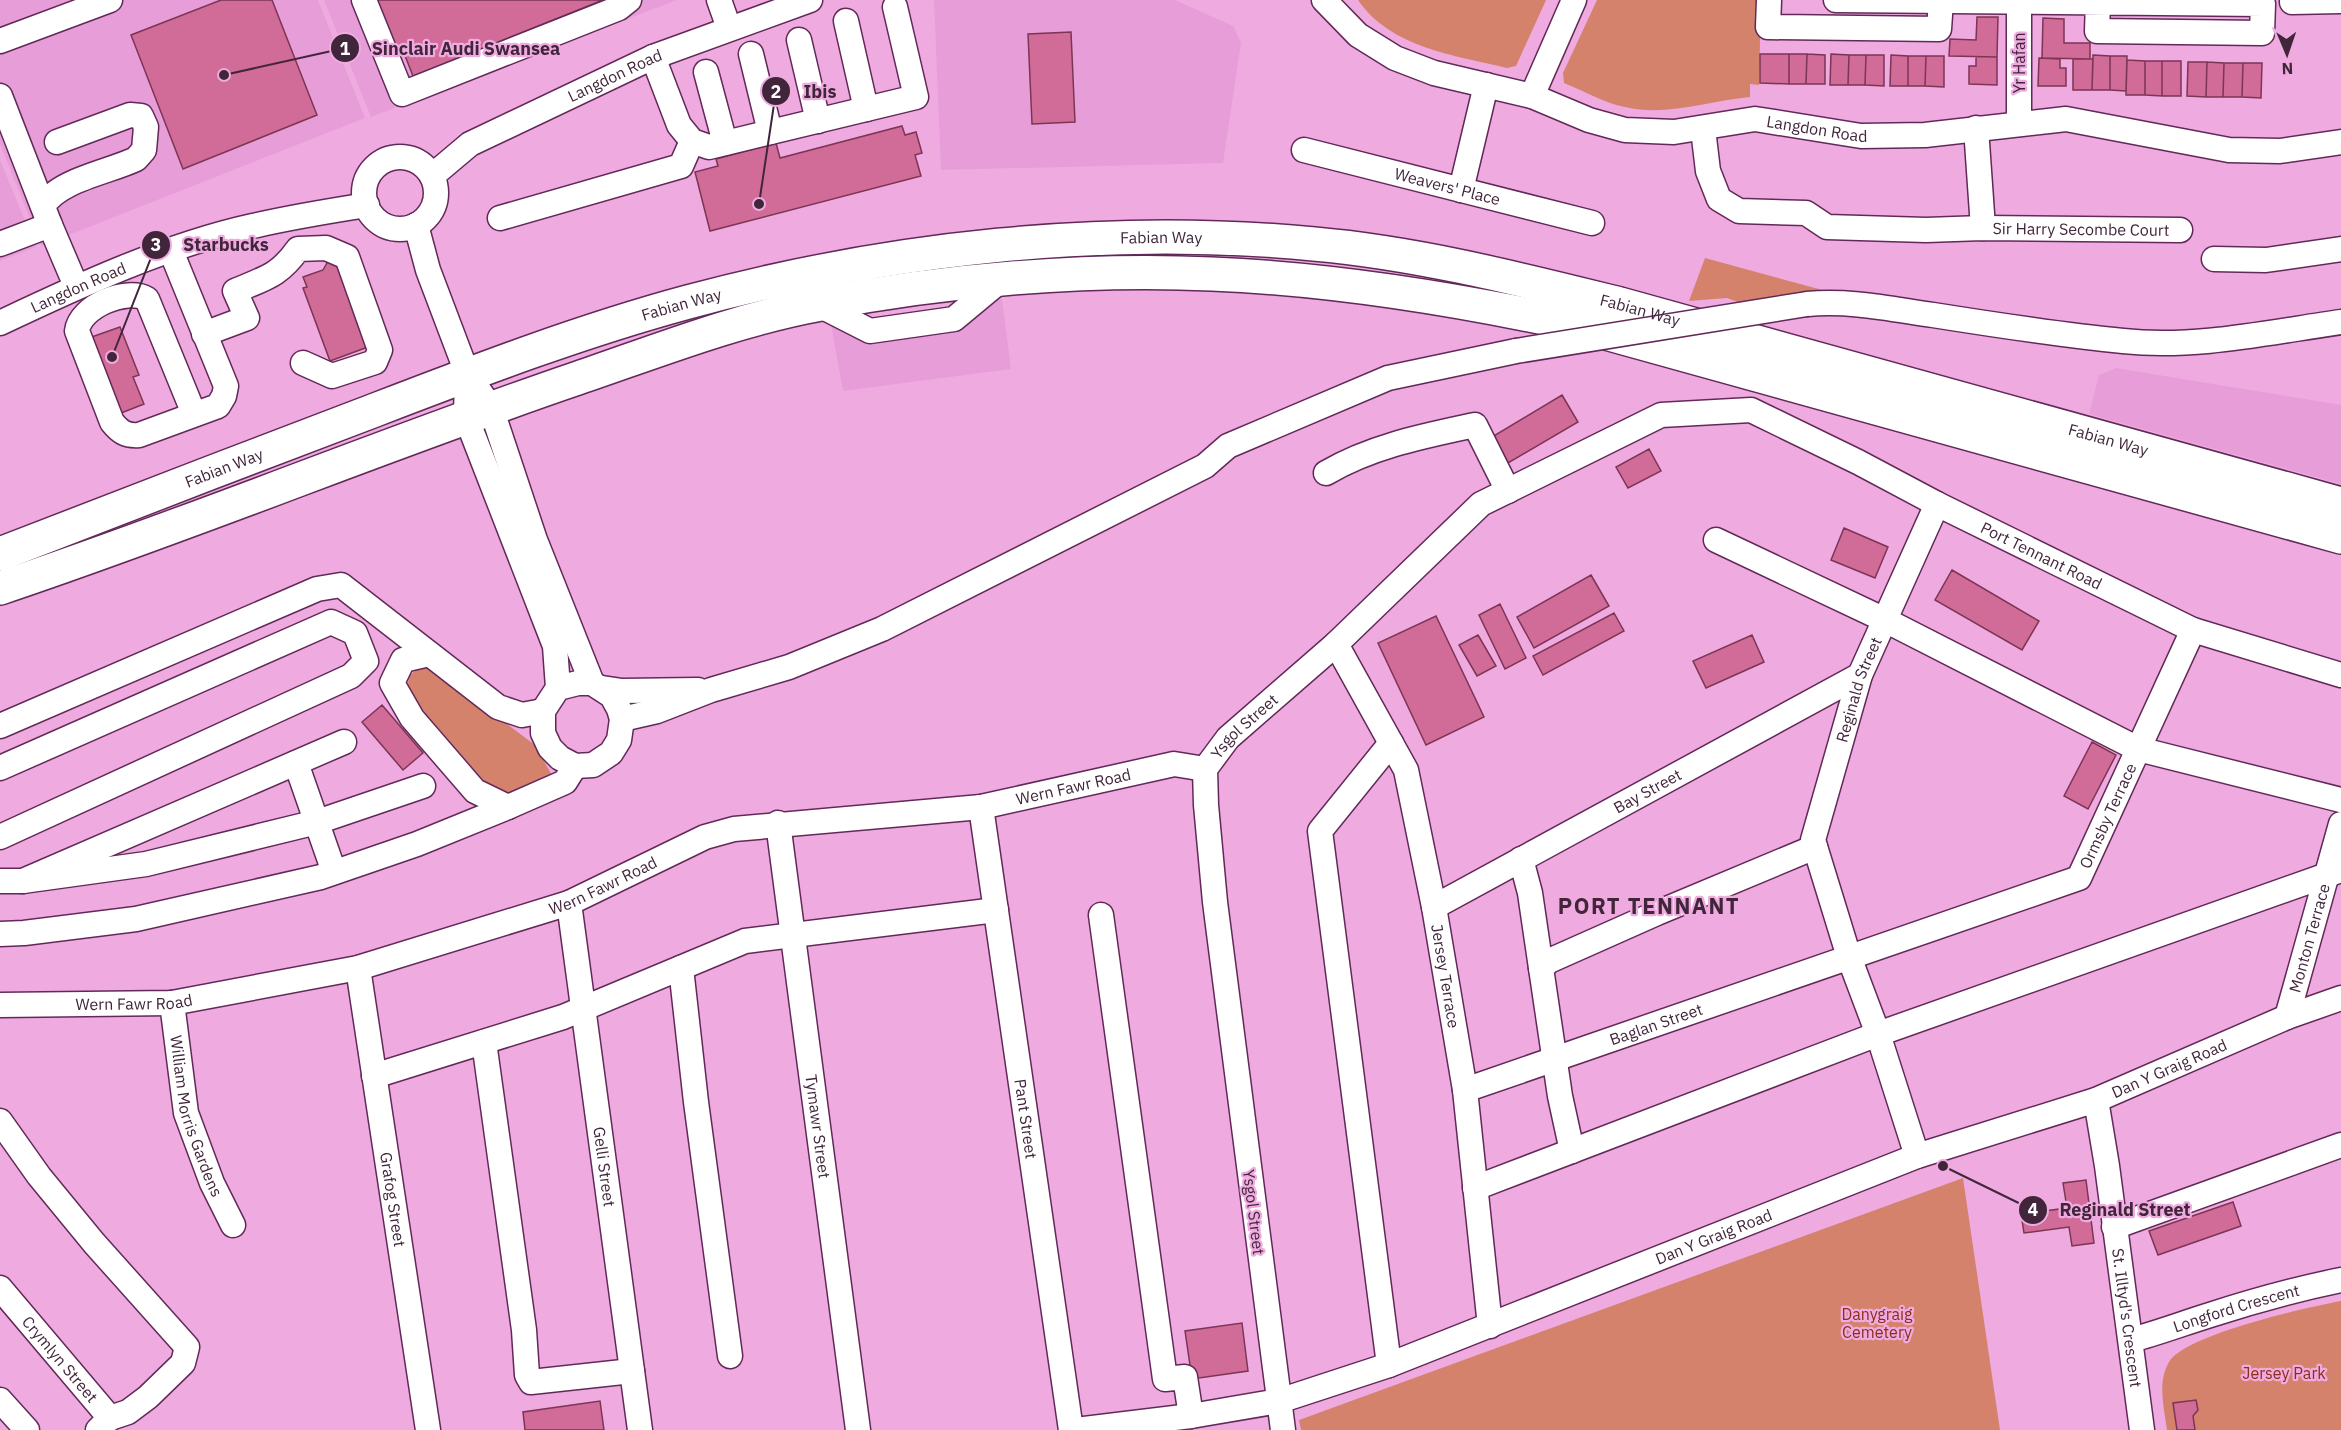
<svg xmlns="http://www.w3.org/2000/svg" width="2341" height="1430" viewBox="0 0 2341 1430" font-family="'IBM Plex Sans',sans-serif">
	<rect width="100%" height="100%" fill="#efabe0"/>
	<!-- built -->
	<path fill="#e79ed8" d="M0 0H318L365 118 41 246 0 144Z
		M324 0H677L371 117Z
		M934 0H1175L1233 26 1241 43 1223 163 941 170Z
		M0 160 36 247 0 261Z
		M1002 299 1011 369 843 391 831 325Z
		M2116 368 2341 405V484L2089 414 2099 375Z"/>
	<!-- green -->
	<path fill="#d5826d" d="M1358 0H1546L1516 66 1507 68C1454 55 1391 48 1358 0Z
		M1597 0H1761L1759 85 1750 84V97C1708 101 1666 117 1625 107 1604 103 1584 91 1564 83L1563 73Z
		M1705 258 1826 291 1743 304 1727 298 1689 301Z
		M428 667 438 672 535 745 554 779 509 794 490 788 409 694C406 676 410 670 428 667Z
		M1963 1178 2000 1430H1301L1299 1420Z
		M2341 1301V1430H2167C2164 1407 2157 1383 2169 1362 2184 1335 2308 1307 2341 1301Z"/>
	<!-- building -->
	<path fill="#d16b97" stroke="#7c3555" stroke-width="1.5" d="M221 0H272L317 115 183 169 131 35Z
		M378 0H603L413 76 404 53 389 59 367 4Z
		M1977 17H1998L1997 57 1949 56 1950 39 1976 40Z
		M2043 18 2064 19V43H2090V59L2042 58Z
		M1071 32 1075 122 1032 124 1028 34Z
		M1760 54H1789V84L1760 83Z
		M1789 54H1807L1806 84H1789Z
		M1807 54 1825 55V84H1806Z
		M1831 54 1849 55 1848 85H1830Z
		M1849 55H1866L1865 85H1848Z
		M1866 55H1884V86L1865 85Z
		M1891 55 1908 56V86H1890Z
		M2093 55 2110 56V90H2092Z
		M1908 56H1926L1925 86H1908Z
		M1926 56H1944V87L1925 86Z
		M2110 56H2127L2126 91 2110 90Z
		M1976 57H1997V85L1969 84V66H1976Z
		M2039 58 2060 59V68H2066V86H2038Z
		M2073 59H2093L2092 90H2073Z
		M2127 60 2145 61V95H2126Z
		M2145 61H2162V96L2145 95Z
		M2162 61H2181V96H2162Z
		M2188 62H2207L2206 97 2187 96Z
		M2207 62 2224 63 2223 97H2206Z
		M2224 63H2243L2242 97H2223Z
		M2243 63H2262L2261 98 2242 97Z
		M902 126 905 135 916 132 922 153 915 155 921 176 710 231 695 172 718 166 716 159 776 143 780 158Z
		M331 256 345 261 376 344 330 361 303 288 307 287 303 277 323 270Z
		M120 327 139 375 133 377 144 404 116 415 86 339Z
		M1562 395 1578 422 1508 463 1492 437Z
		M1649 449 1661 471 1628 488 1616 467Z
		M1844 528 1888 547 1875 578 1831 560Z
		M1952 570 2039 621 2022 650 1935 600Z
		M1591 575 1609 606 1534 648 1517 617Z
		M1500 604 1526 658 1505 669 1479 615Z
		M1614 613 1624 631 1543 675 1533 656Z
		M1436 616 1484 717 1426 745 1378 643Z
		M1478 635 1496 666 1477 676 1459 645Z
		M1752 635 1764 662 1706 688 1693 661Z
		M382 705 423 753 403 770 362 722Z
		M2092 742 2116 755 2088 809 2064 796Z
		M2086 1180 2094 1243 2072 1246 2069 1227 2024 1233 2021 1214 2067 1208 2063 1183Z
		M2233 1202 2241 1226 2158 1255 2149 1231Z
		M1242 1323 1248 1371 1192 1379 1185 1331Z
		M2196 1400 2198 1410 2193 1416 2195 1430H2177L2173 1403Z
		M600 1401 604 1430H525L523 1412Z"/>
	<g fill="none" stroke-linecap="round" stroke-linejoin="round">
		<defs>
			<g id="minor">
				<path d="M364 0 402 94 619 8 629 0"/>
				<path d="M719 0 729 28"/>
				<path id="s1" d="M1324 0 1358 35 1395 58 1434 73 1532 96 1589 120 1625 130 1674 132 1755 119 1861 136 1925 135 2066 119 2229 150 2280 151 2341 142"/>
				<path d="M1769 0 1768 27 1939 29 1941 1"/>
				<path d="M1836 0 2263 4 2262 33 2097 31 2098 2"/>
				<path d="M2019 2V124"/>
				<path d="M2292 2 2341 1"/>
				<path d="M846 21 866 109"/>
				<path d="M799 40 818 121"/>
				<path d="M0 41 110 0"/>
				<path d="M751 54 770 132"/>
				<path d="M653 57 679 125 692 141 709 147 916 97 895 7"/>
				<path d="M706 72 725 143"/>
				<path d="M0 96 50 225 76 286"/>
				<path d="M1532 96 1574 0"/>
				<path d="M1976 128 1983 228"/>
				<path id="s2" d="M1703 129 1708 171 1719 199 1739 211 1806 213 1827 227 1926 230 1983 228 2180 230"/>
				<path id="s3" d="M1304 150 1592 223"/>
				<circle cx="400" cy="193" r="36"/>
				<path id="s4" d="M432 176 470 144 653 57 810 0"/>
				<path d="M1461 190 1486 85"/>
				<path d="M43 206C58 180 109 172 136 159L144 150 146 127 141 116 130 115 57 142"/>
				<path d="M500 218 681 166 692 141"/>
				<path d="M416 225 428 270 467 373 491 408 535 540 592 683"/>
				<path d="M0 244 50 225"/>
				<path d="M171 251 226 386 224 396 218 406 139 435C126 436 120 432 112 422L77 331C80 306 127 287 147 299L194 414"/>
				<path d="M2214 259 2266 260 2341 249"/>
				<path d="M817 304 870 331 954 319 1001 280"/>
				<path d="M1807 304C1850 300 1891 309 1933 315 1996 325 2060 335 2123 341 2195 349 2270 332 2341 322"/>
				<path id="s5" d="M0 323C80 285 167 245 253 226 291 217 329 211 367 205"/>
				<path d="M204 334 247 318 235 291C265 278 279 276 298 249L326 248 347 257 380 350 375 362 332 376 303 363"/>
				<path d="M467 373 466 417 555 646 558 688 543 711V733L550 748 560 758 575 766 593 765 611 753 619 740 622 719 619 709 612 696 592 683H578L558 688"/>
				<path d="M1326 473C1372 446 1424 436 1475 425L1508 491"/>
				<path d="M1716 540 1885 620 2138 749 2341 800"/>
				<path id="s6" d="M1336 644 1406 770 1434 907 1465 1090 1490 1326"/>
				<path d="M429 654 403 660 392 683 412 718 475 791 508 807"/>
				<path d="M602 688 622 691 698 690"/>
				<path d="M622 719 657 711 711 690 789 667 882 629 1205 466 1228 446 1388 378 1516 351"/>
				<path d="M0 726 317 589 341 585 498 707 522 715 543 711"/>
				<path d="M296 763 334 872"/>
				<path d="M0 768 331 622 355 633 366 661 351 676 0 837"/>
				<path id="s7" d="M981 807 1071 1430"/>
				<path id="s8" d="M778 823 858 1430"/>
				<path d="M1521 859 1530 893 1541 968"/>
				<path d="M0 881H23L344 742"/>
				<path d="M23 881 146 864 317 822 423 786"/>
				<path id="s9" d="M569 903 640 1430"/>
				<path id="s10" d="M1434 907 1860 675"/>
				<path d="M1101 915 1165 1379 1185 1377 1191 1416"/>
				<path d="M0 934 24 933 136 919 321 877 417 844 508 807 565 782 575 766"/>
				<path id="s11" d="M358 968 428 1430"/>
				<path d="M681 968 696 1102 730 1356"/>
				<path id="s12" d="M172 1003 186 1113 212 1183 233 1225"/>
				<path id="s13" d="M0 1005 172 1003 358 968 569 903 705 837 734 829 981 807 1174 764 1205 769"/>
				<path id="s14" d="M2287 1017 2341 824"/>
				<path d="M484 1042 524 1330 527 1375 531 1382 632 1371"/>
				<path d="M374 1076 563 1017 745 941 996 910"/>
				<path id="s15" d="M1465 1090 2079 878 2193 630"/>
				<path id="s16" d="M2096 1100 2107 1166 2142 1430"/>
				<path d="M0 1121 39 1176 94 1243 187 1347 183 1363 148 1397 128 1412 110 1418"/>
				<path d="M1572 1151 1560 1096 1541 968 1549 961 1657 913 1815 847"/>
				<path id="s17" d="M1917 1156 1878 1034 1849 957 1813 840 1860 675 1937 504"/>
				<path d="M1475 1188 1878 1034 2341 870"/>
				<path d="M2114 1227 2341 1145"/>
				<path id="s18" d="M0 1288 110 1418 98 1430"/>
				<path id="s19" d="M2131 1340C2158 1333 2184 1323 2210 1315 2253 1301 2297 1289 2341 1280"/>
				<path d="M1389 1365 1320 831 1391 743"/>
				<path d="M0 1400 27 1430"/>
				<path id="s20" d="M1076 1430 1191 1416 1279 1401 1389 1365 1917 1156 2096 1100 2287 1017 2341 998"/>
				<path id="s21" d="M1283 1430 1215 902 1206 805 1205 769 1228 738 1336 644 1481 504 1661 415 1751 410 1858 462 1937 504 2193 630 2341 675"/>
			</g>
			<g id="highway">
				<path id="s22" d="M0 554C121 507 241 461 362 415 469 374 577 332 688 302 888 248 1107 224 1314 244 1417 253 1519 279 1620 304L2341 504"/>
				<path d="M0 588C194 523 384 444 578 378 657 351 738 319 821 304 944 280 1086 268 1212 274 1335 279 1457 299 1577 325L2341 537"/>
			</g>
		</defs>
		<!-- minor casing -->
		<use href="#minor" stroke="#622958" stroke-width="27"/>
		<!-- highway casing -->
		<use href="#highway" stroke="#622958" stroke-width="36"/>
		<!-- minor -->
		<use href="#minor" stroke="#fff" stroke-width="24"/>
		<!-- highway -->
		<use href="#highway" stroke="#fff" stroke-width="33"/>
		<defs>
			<path id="minor-bridge" d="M1516 351 1807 304"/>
		</defs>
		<!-- minor-bridge casing -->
		<use href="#minor-bridge" stroke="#622958" stroke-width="27" stroke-linecap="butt"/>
		<!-- minor-bridge -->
		<use href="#minor-bridge" stroke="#fff" stroke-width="24"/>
	</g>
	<g text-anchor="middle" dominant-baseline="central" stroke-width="4.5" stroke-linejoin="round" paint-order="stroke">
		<!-- street labels -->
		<g font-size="16" fill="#41263b" stroke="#efabe0">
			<text transform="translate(2019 63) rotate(-90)">Yr Hafan</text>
			<text stroke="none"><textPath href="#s4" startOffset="210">Langdon Road</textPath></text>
			<text stroke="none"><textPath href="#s1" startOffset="528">Langdon Road</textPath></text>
			<text stroke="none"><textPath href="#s3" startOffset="148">Weavers' Place</textPath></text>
			<text stroke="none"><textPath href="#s2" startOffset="442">Sir Harry Secombe Court</textPath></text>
			<text stroke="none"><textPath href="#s22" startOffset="1212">Fabian Way</textPath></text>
			<text stroke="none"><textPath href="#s5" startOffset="86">Langdon Road</textPath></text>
			<text stroke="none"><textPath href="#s22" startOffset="726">Fabian Way</textPath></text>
			<text stroke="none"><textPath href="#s22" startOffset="1698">Fabian Way</textPath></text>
			<text stroke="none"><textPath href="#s22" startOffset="2184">Fabian Way</textPath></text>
			<text stroke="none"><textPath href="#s22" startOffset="240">Fabian Way</textPath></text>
			<text stroke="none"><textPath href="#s21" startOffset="1665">Port Tennant Road</textPath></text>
			<text stroke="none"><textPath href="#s17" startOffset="490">Reginald Street</textPath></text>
			<text stroke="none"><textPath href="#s21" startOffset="724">Ysgol Street</textPath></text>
			<text stroke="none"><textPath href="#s13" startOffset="1106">Wern Fawr Road</textPath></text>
			<text stroke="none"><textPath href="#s10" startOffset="243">Bay Street</textPath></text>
			<text stroke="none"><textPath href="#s15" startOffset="718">Ormsby Terrace</textPath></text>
			<text stroke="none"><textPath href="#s13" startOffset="620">Wern Fawr Road</textPath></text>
			<text stroke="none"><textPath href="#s14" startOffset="82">Monton Terrace</textPath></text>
			<text stroke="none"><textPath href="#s6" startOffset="354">Jersey Terrace</textPath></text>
			<text stroke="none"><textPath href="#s13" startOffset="134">Wern Fawr Road</textPath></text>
			<text stroke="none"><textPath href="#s15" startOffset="202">Baglan Street</textPath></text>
			<text stroke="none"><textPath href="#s20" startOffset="1156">Dan Y Graig Road</textPath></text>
			<text stroke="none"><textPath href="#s12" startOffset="116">William Morris Gardens</textPath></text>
			<text stroke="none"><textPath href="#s7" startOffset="315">Pant Street</textPath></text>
			<text stroke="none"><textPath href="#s8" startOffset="306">Tymawr Street</textPath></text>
			<text stroke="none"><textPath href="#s9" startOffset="266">Gelli Street</textPath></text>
			<text stroke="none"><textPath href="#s11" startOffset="234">Grafog Street</textPath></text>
			<text transform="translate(1254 1212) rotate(83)">Ysgol Street</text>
			<text stroke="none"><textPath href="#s20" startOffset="670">Dan Y Graig Road</textPath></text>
			<text stroke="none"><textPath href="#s19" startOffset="110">Longford Crescent</textPath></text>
			<text stroke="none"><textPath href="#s16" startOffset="220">St. Illtyd's Crescent</textPath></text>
			<text stroke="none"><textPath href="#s18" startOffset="93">Crymlyn Street</textPath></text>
		</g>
		<!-- park labels -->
		<g font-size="16" fill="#8c2d16" stroke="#efabe0">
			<text x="1877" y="1314">Danygraig<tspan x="1877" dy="18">Cemetery</tspan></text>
			<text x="2284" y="1373">Jersey Park</text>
		</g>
		<!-- district labels -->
		<g font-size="22" font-weight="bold" letter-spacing="1.5" fill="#41263b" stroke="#efabe0">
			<text x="1649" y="905">PORT TENNANT</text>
		</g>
	</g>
	<!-- callouts -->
	<path fill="none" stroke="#41263b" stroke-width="2" d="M224 75L345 48M759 204L776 91M112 357L156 245M1943 1166L2033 1210"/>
	<g fill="#41263b" stroke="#efabe0" stroke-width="2">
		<circle cx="224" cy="75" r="6"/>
		<circle cx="759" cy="204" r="6"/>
		<circle cx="112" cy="357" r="6"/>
		<circle cx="1943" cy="1166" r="6"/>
		<circle cx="345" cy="48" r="15"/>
		<circle cx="776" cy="91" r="15"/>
		<circle cx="156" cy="245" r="15"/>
		<circle cx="2033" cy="1210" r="15"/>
	</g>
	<g font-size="18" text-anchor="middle" font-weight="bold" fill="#fff">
		<text x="345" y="55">1</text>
		<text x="776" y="98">2</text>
		<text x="156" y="251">3</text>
		<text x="2033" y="1216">4</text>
	</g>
	<g font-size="18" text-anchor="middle" font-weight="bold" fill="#41263b" stroke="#efabe0" stroke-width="4.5" stroke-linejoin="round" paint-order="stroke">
		<text x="466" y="55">Sinclair Audi Swansea</text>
		<text x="820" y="98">Ibis</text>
		<text x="226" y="251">Starbucks</text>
		<text x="2125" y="1216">Reginald Street</text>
	</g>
	<!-- north arrow -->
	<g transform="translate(2287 54) rotate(178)" stroke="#efabe0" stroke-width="4.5" paint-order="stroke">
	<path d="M0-4.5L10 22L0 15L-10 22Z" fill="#41263b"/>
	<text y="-9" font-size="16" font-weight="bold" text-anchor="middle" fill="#41263b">N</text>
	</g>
</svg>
